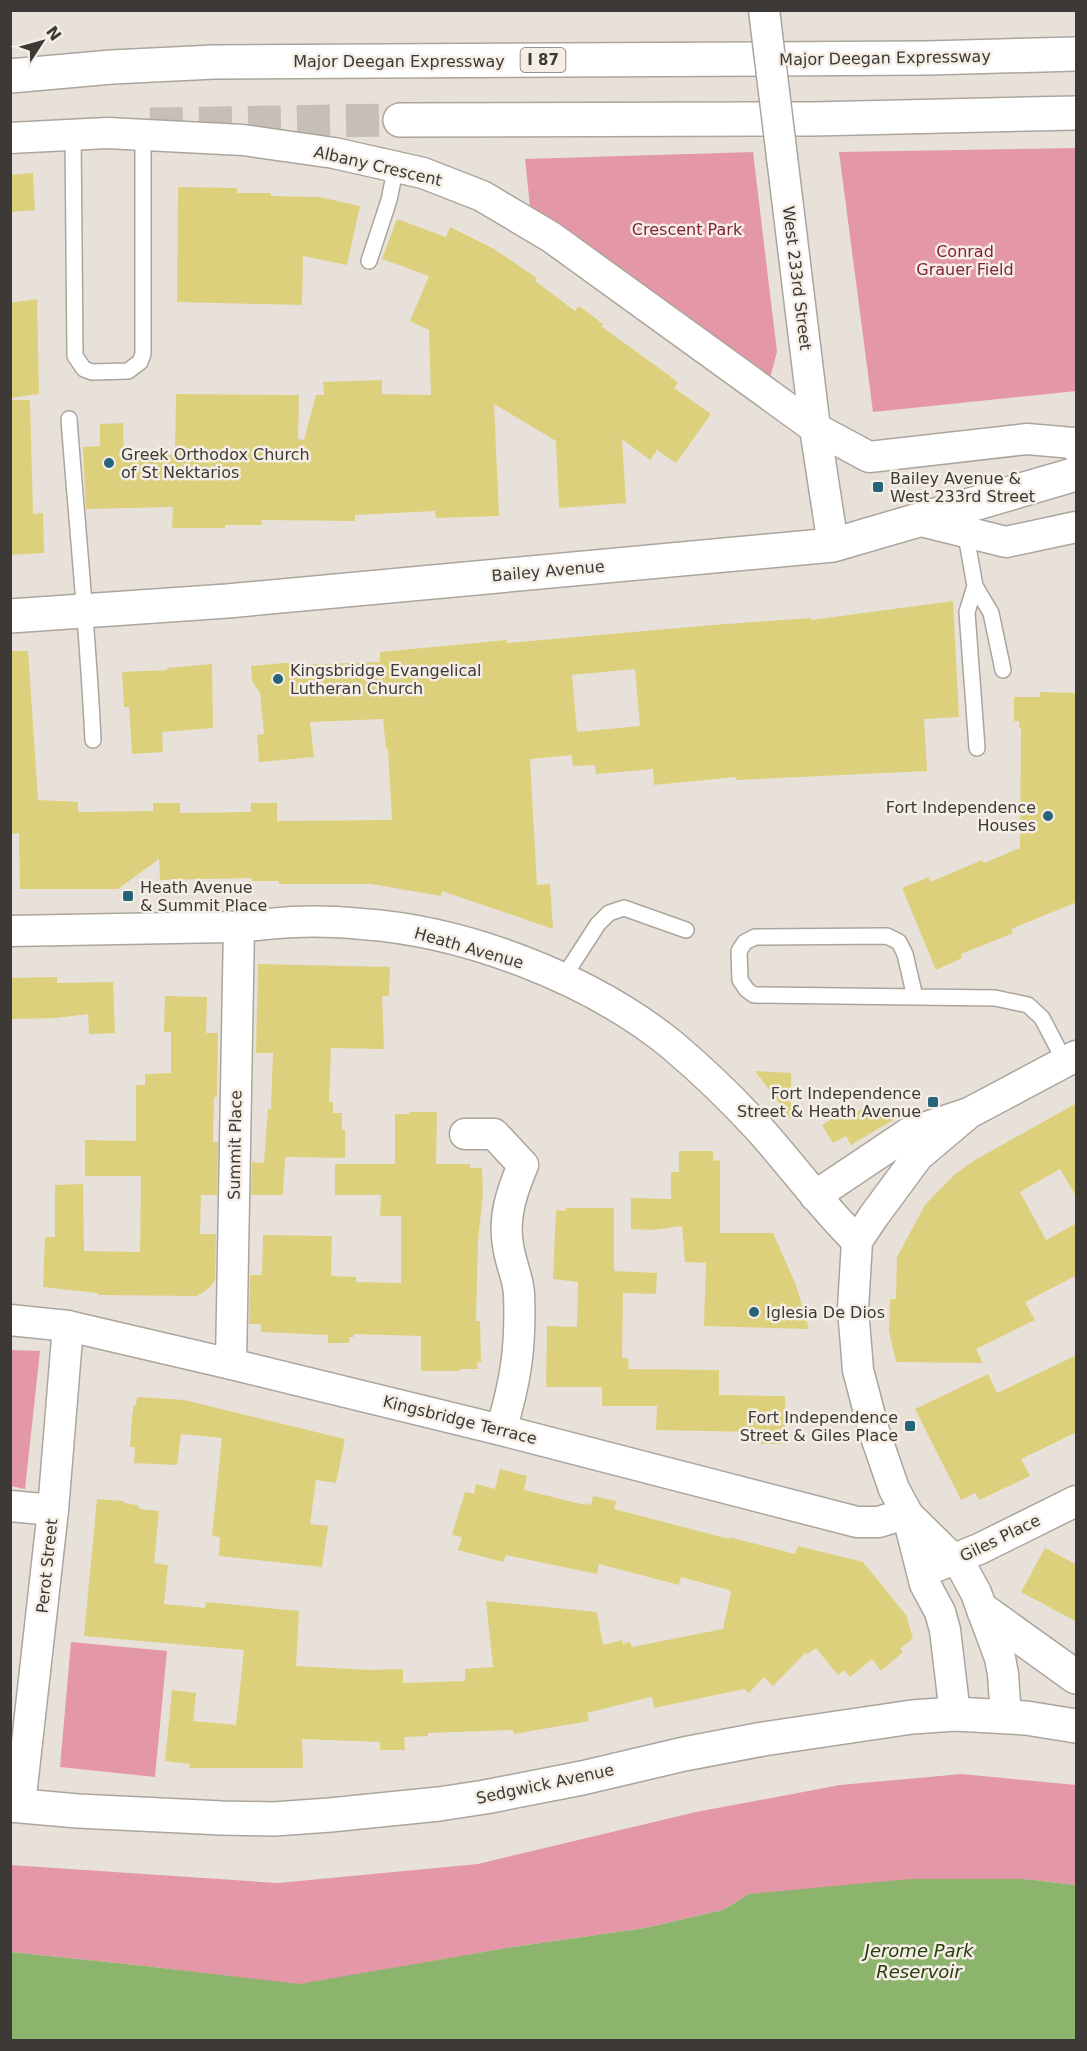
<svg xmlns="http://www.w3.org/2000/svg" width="1087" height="2051" viewBox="0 0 1087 2051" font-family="'DejaVu Sans',sans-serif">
	<rect width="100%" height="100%" fill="#e8e1d9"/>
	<!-- green -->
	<path fill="#e497a6" d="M1076 148V391L873 412 839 152Z
		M753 152 777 352 770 378 530 207 525 159Z
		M11 1350 40 1351 25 1489 11 1486Z
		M71 1642 167 1651 155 1777 60 1767Z
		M962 1774 1076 1785V1885L1024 1879 749 1894 723 1910 645 1928 507 1948 299 1985 145 1966 11 1952 10 1865 278 1883 478 1864 696 1812 840 1785Z"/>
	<!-- water -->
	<path fill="#8db46d" d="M910 1879H1024L1076 1885V2040H11V1952L145 1966 299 1984 507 1948 645 1928 723 1910 749 1894Z"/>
	<!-- building -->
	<path fill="#ddd07c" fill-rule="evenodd" d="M33 173 35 210 10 212V175Z
		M178 187 237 188V193H271V196L319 197 360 206 347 265 303 256 302 305 177 302Z
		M397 219 446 237 450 227 494 249 537 278 535 281 575 311 579 306 603 324 601 326 678 382 674 388 711 414 676 463 657 450 650 460 622 439 626 503 559 508 556 441 494 404 499 516 436 518 435 511 355 515V521L261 520 262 525H225V528H172L173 507 86 509 83 447 100 446V424L123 423 124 455H175L176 394 299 395 298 439 304 440 316 395H324L323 382 382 380V394L431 395 429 330 410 321 429 276 382 259Z
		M37 299 39 394 10 398V303Z
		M10 400H30L33 514 43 513 44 553 10 555Z
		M953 601 959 717 924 719 927 771 736 780V777L654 785 653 769 596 774 595 765 573 766 572 755 530 759 537 885 550 884 553 929 442 891 441 896 371 884H279V881H252V878L160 880 159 859 118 889H20L19 833 10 834V651H28L38 800 78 802V812L153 811V803H180V813L251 812V803H277V821L392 820 388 749H386L383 719 310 722 314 757 259 762 257 735 264 734 260 693 252 681 251 666 295 662V665L380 662V652L507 640V643L713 625 811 618V620ZM635 669 640 726 577 732 572 675Z
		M212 664 213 728 162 732 163 752 132 754 129 707H124L122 672 167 670V668Z
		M1040 692 1077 693V902L1011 929 1013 933 961 954 962 958 936 970 902 888 929 877 930 882 982 860 984 863 1020 848 1021 728H1019V721H1014V697H1040Z
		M258 964 390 967 389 996H382L384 1049 331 1048 329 1102H333V1113H342V1130H345V1158L285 1157 283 1195H251L252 1162 264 1163 268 1109H271L273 1053H256Z
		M57 977V983L113 982 115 1033 89 1034 88 1014 56 1018 10 1019V978Z
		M165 996 207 997 206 1033H218L217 1097H214L213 1142H218L217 1195H201L200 1234H216L215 1280 208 1289 197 1296 98 1295V1293L43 1287 45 1237H55V1185L83 1184 84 1251 140 1252 141 1176H85V1140L136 1141V1085H145V1074L171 1073V1032H164Z
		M755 1071 791 1073V1119Z
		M1077 1103V1198L1060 1169 1020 1192 1046 1240 1077 1223V1275L1025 1302 1035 1320 976 1349 983 1363 896 1362 889 1331 890 1299H896L897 1257 925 1205 954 1175 975 1160Z
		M865 1107H915L851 1145 846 1136 833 1143 822 1125 850 1108 853 1114Z
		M409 1112H437L436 1164H470V1168H482L483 1194 478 1240 476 1321H480L481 1362H477L478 1369H459L460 1371H421V1336L354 1334V1337H350L349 1343H328V1335L261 1332V1324H249L250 1275H262L263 1235 332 1236 331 1276 356 1277V1282L401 1283V1216H380L381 1195H335V1164H395V1114H409Z
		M679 1151H713V1161L720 1160V1233H773L796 1285 809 1329 704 1326 706 1263 685 1262 682 1226 653 1230 631 1229V1198L671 1199V1172H679Z
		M566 1208H614V1271L657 1273 656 1294 623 1293 622 1358H628L629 1369 719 1370V1395L785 1396V1439H782V1444H759V1439H757V1432L656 1430 657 1406H602V1387H546L547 1326 577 1327 578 1282 553 1279 556 1210 566 1211Z
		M1077 1355V1432L1021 1459 1030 1476 979 1500 975 1493 961 1500 915 1409 988 1374 997 1393Z
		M137 1397 184 1400 345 1439 336 1483 316 1480 310 1524 328 1526 322 1567 219 1556 220 1537 212 1536 222 1438 181 1434 177 1465 134 1463 135 1447H130L132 1418 134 1405H136Z
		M500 1469 527 1476 524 1490 585 1505V1503L591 1505 593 1496 616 1501 614 1509 729 1539V1537L795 1554 798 1546 863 1562 906 1615 913 1638 900 1649 903 1652 881 1671 872 1659 850 1677 844 1670 838 1675 816 1648 808 1654 806 1652 773 1686 764 1677 749 1693 744 1689 654 1708 652 1697H650L587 1713 589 1721 514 1734 513 1730 428 1733V1736L404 1737 405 1750H380V1742L302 1739 303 1768H189L190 1764 165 1761 172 1690 196 1693 193 1721 236 1725 244 1650 84 1636 97 1499 124 1501V1503L137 1505 140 1509 159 1511 154 1563 168 1565 164 1604 205 1608 206 1602 299 1611 296 1666 369 1670 403 1669V1683L465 1681V1669L493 1667 486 1601 597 1612 603 1645 622 1640 623 1644 630 1642 632 1647 723 1629 731 1592 726 1589 681 1577 679 1585 599 1564 597 1574 506 1555 503 1562 458 1550 462 1537 452 1535 465 1492 474 1494 476 1484 495 1489Z
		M1045 1548 1077 1565V1622L1021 1592Z"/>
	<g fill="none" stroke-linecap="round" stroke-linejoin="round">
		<!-- highway-tunnel -->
		<path stroke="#c6bfb8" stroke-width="33" stroke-dasharray="33 16" stroke-linecap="butt" d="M150 124 400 120"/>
		<defs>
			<path id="lane" d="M73 135 75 356 84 369 92 372 128 371 140 362 143 354V134
				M369 261 389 200 396 166
				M69 419C77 526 88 633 93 740
				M965 530 975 586 991 613 1003 670
				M975 586 967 612 977 748
				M563 978 598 924 609 913 624 908 686 930
				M915 997 905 954 899 942 887 936 755 937 745 942 739 951 740 980 747 990 754 995 995 998 1028 1005 1042 1018 1065 1062"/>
			<path id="street" d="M10 138 107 133 243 140 334 153 423 173 482 196 551 237 815 428 869 457 1027 439 1073 443 1076 447
				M782 157 815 428 833 545
				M921 521 1006 542 1076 527
				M10 931C83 929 155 928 227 927 250 926 272 923 295 922 317 921 340 922 362 924 466 931 591 979 672 1045 704 1072 734 1101 762 1132 794 1168 822 1207 857 1241
				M465 1134H494L523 1165C512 1191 503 1217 508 1245 510 1262 518 1277 519 1294 521 1346 516 1381 501 1430
				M815 1196 909 1133 969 1113 1076 1056
				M10 1320 68 1326 231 1364 501 1430 857 1522H879L907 1513
				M231 1364 239 926
				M10 1506 53 1510
				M907 1514 963 1569 976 1593 1000 1658 1003 1674 1006 1717
				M937 1566 979 1549 1076 1501
				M955 1714 945 1630 940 1612 925 1584 907 1513 894 1489 874 1431 858 1370 853 1309 857 1241 873 1217 918 1156 969 1113
				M20 1805 53 1510 68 1326"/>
			<path id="secondary" d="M10 616 227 601 833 545 1076 474
				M984 1611 1076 1677
				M10 1805 78 1811 222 1818 274 1819 330 1815 439 1804 485 1797 582 1778 684 1754 763 1739 912 1717 955 1714 1026 1718 1076 1726"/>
			<path id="highway" d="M10 76 112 67 214 62 928 58 1076 54
				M400 120 813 119 1076 113"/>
		</defs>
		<!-- lane casing -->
		<use href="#lane" stroke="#aba59d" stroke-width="18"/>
		<!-- street casing -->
		<use href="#street" stroke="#aba59d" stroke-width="33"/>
		<!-- secondary casing -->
		<use href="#secondary" stroke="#aba59d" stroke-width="36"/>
		<!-- highway casing -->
		<use href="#highway" stroke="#aba59d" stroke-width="36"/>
		<!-- lane -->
		<use href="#lane" stroke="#fff" stroke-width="15"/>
		<!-- street -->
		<use href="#street" stroke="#fff" stroke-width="30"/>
		<!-- secondary -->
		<use href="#secondary" stroke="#fff" stroke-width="33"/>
		<!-- highway -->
		<use href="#highway" stroke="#fff" stroke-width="33"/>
		<defs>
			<path id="street-bridge" d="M764 10 782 157"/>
		</defs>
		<!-- street-bridge casing -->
		<use href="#street-bridge" stroke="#aba59d" stroke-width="33" stroke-linecap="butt"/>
		<!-- street-bridge -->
		<use href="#street-bridge" stroke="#fff" stroke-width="30"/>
	</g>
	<!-- markers -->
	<g fill="#26647a" stroke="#f5eee6" stroke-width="2">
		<circle cx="109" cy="463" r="6"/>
		<rect x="872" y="481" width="12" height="12" rx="3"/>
		<circle cx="278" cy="679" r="6"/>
		<circle cx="1048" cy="816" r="6"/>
		<rect x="122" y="890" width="12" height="12" rx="3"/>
		<rect x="927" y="1096" width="12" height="12" rx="3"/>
		<circle cx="754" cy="1312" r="6"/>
		<rect x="904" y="1420" width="12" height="12" rx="3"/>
	</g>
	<g text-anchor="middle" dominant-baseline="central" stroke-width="5" stroke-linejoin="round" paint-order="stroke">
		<!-- shield labels -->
		<rect fill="#f5eee6" stroke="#746f6b" stroke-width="1.5" x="520.5" y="48" width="45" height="24" rx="4.5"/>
		<g font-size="15" font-weight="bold" fill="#3c3936">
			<text x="543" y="60">I 87</text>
		</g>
		<!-- street labels -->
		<g font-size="16" fill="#3c3936" stroke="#f5eee6">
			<text transform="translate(885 58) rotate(-1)">Major Deegan Expressway</text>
			<text x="399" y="61">Major Deegan Expressway</text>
			<text transform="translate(378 166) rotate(13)">Albany Crescent</text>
			<text transform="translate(797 278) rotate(83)">West 233rd Street</text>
			<text transform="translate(548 571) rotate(-5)">Bailey Avenue</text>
			<text transform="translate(469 948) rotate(16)">Heath Avenue</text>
			<text transform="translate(235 1145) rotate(-89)">Summit Place</text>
			<text transform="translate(460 1420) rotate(14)">Kingsbridge Terrace</text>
			<text transform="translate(1000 1538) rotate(-26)">Giles Place</text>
			<text transform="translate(47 1566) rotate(-84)">Perot Street</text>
			<text transform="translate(545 1784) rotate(-12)">Sedgwick Avenue</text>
		</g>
		<!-- park labels -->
		<g font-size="16" fill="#831f3e" stroke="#f5eee6">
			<text x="687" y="229">Crescent Park</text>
			<text x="965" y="251">Conrad<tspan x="965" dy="18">Grauer Field</tspan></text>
		</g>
		<!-- poi labels -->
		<g font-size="16" fill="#3c3936" stroke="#f5eee6" text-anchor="start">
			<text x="121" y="454">Greek Orthodox Church<tspan x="121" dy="18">of St Nektarios</tspan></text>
			<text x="890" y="478">Bailey Avenue &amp;<tspan x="890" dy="18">West 233rd Street</tspan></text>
			<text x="290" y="670">Kingsbridge Evangelical<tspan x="290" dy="18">Lutheran Church</tspan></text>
			<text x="1036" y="807" text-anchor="end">Fort Independence<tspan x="1036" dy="18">Houses</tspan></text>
			<text x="140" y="887">Heath Avenue<tspan x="140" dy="18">&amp; Summit Place</tspan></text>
			<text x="921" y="1093" text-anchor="end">Fort Independence<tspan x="921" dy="18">Street &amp; Heath Avenue</tspan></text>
			<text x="766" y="1312">Iglesia De Dios</text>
			<text x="898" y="1417" text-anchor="end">Fort Independence<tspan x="898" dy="18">Street &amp; Giles Place</tspan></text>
		</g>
		<!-- water labels -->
		<g font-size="18" font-style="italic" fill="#273f0c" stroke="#f5eee6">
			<text x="919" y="1950">Jerome Park<tspan x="919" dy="21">Reservoir</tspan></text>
		</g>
	</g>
	<!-- border -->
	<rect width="1087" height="2051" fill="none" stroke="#3c3936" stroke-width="24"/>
	<!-- north arrow -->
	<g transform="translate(42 42) rotate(54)" stroke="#f5eee6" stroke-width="4.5" paint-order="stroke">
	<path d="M0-4.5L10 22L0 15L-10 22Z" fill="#3c3936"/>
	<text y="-9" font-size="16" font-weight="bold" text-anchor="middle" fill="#3c3936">N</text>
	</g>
</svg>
